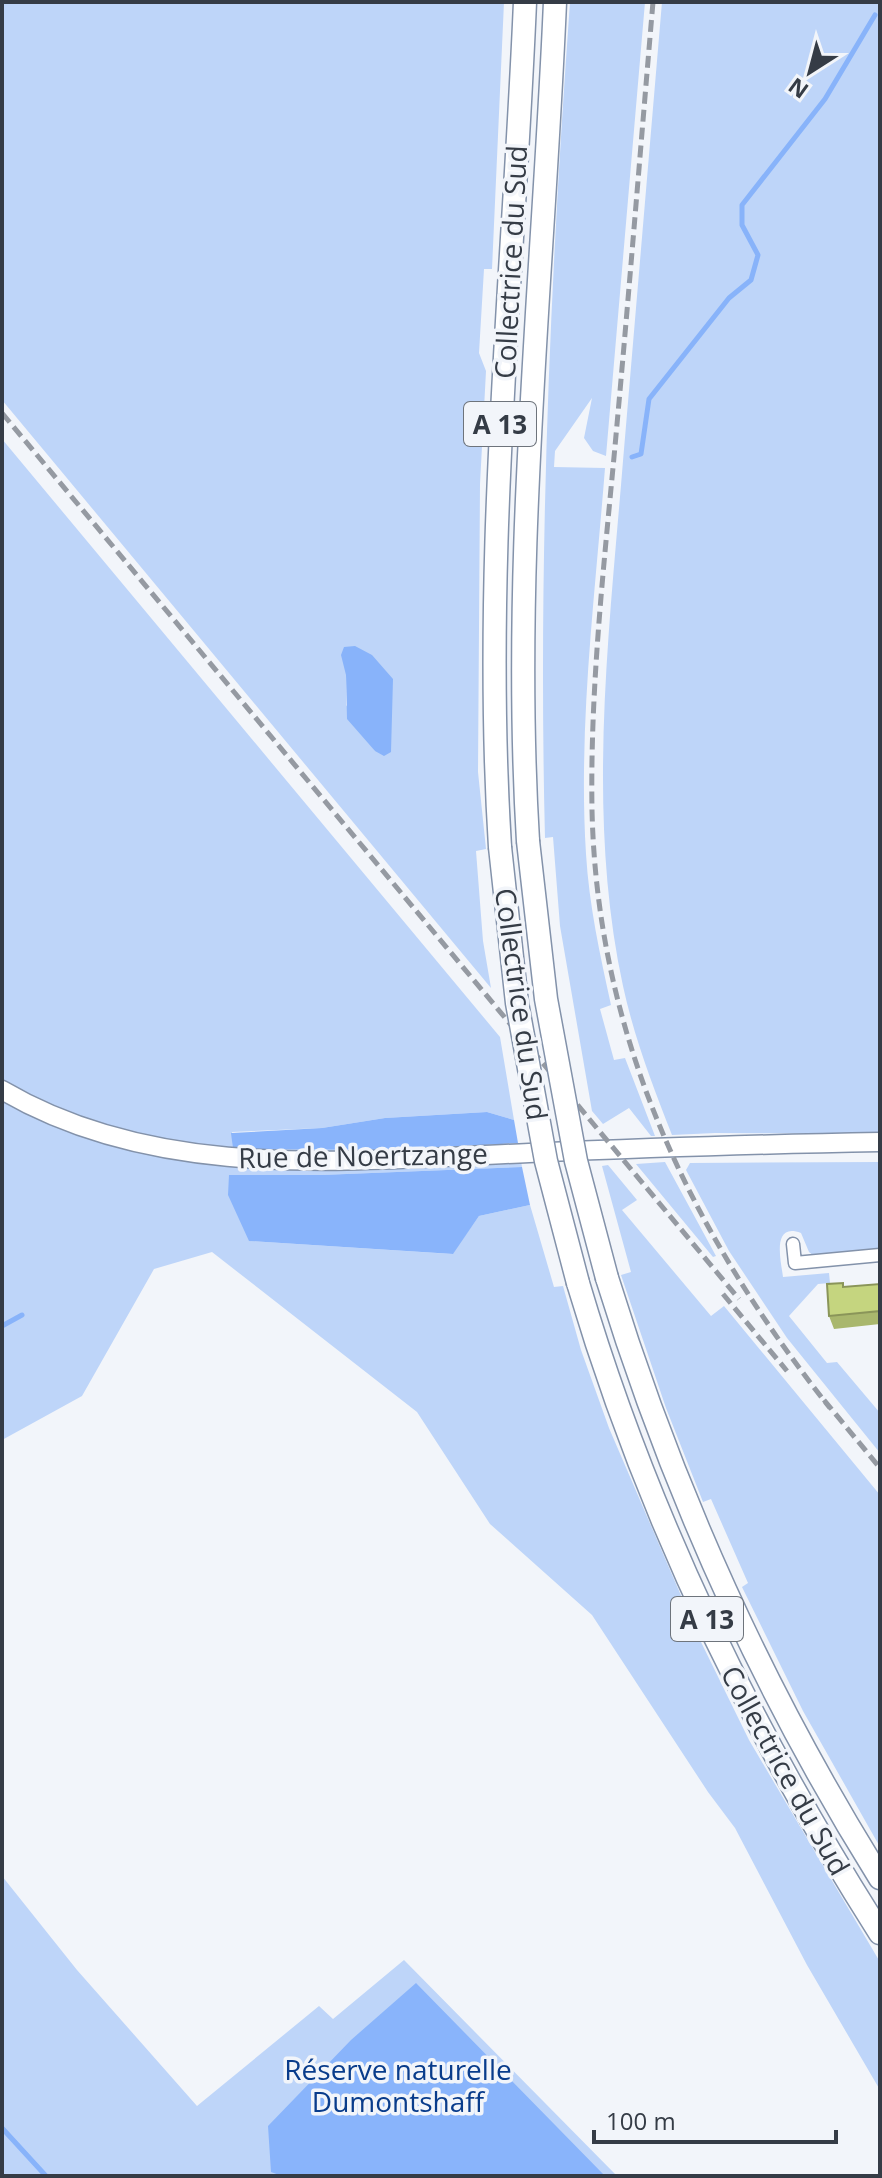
<svg xmlns="http://www.w3.org/2000/svg" width="882" height="2178" viewBox="0 0 882 2178" font-family="'Open Sans',sans-serif">
	<rect width="100%" height="100%" fill="#f2f5fa"/>
	<!-- green -->
	<path fill="#bed5f9" fill-rule="evenodd" d="M2 2H504L492 269H484L479 353 486 371 480 484 478 772 486 849 476 851 483 941 491 988 2 400ZM346 675 375 751 346 705Z
		M570 2H645L606 456 593 451 584 438 592 398 555 451 554 467 605 468C595 596 578 726 586 854 589 905 600 955 611 1005L600 1009 614 1060 625 1058 655 1136H651L629 1108 603 1124 592 1111 560 926 553 837 545 838C538 558 550 281 570 2Z
		M662 2H880V1134L715 1133 672 1135C653 1087 634 1037 623 986 586 814 609 634 623 461 636 308 649 155 662 2Z
		M2 439 500 1037 514 1120 487 1112 385 1118 322 1128 232 1132 233 1149 397 1150 518 1143 522 1167 321 1175H229L250 1241 452 1254 479 1216 530 1205 554 1287 563 1286 581 1350 609 1428 701 1642 749 1740 880 1962V2090L807 1965 735 1828 708 1792 592 1615 490 1524 417 1412 212 1252 154 1269 82 1396 2 1440Z
		M665 1162 716 1256 713 1257 636 1164Z
		M880 1162V1255L820 1261 809 1252 801 1233C771 1222 781 1261 783 1277L829 1273 830 1283 818 1284 789 1316 827 1363 837 1362 880 1413V1453L787 1338 729 1251 686 1170 690 1163Z
		M608 1165 637 1200 622 1210 711 1316 724 1306 880 1495V1847L803 1711 742 1587 748 1583 711 1499 703 1502 666 1408 621 1275 631 1272 602 1166Z
		M2 1876 77 1970 197 2106 319 2006 333 2019 404 1960 617 2176H2Z"/>
	<!-- forest -->
	<path fill="#89b4fb" d="M487 1112 514 1120 518 1143 397 1150 233 1149 231 1133 322 1128 385 1118Z
		M522 1167 530 1205 479 1216 453 1254 249 1241 228 1195 229 1175H321Z
		M416 1983 605 2176H282L271 2172 268 2126 351 2040Z"/>
	<!-- water -->
	<path fill="#88b3fa" d="M355 646 372 655 393 679 391 752 384 756 375 751 347 719 346 675 341 655 344 647Z"/>
	<g fill="none" stroke-linecap="round" stroke-linejoin="round">
		<!-- stream -->
		<path stroke="#88b3fa" stroke-width="5" d="M632 457 641 454 649 399 729 298 751 280 758 255 742 225V205L825 99 875 15
			M2 1326 22 1315
			M2 2128 46 2176"/>
		<defs>
			<path id="street" d="M793 1244 795 1263 880 1255"/>
			<path id="secondary" d="M2 1090C160 1183 354 1160 529 1153 646 1148 763 1144 880 1142"/>
			<path id="highway" d="M528 841C511 561 543 282 555 2
				M500 847C482 564 513 284 525 2
				M607 1278C672 1489 763 1691 880 1878
				M578 1283C646 1513 752 1732 880 1933"/>
		</defs>
		<!-- street casing -->
		<use href="#street" stroke="#8392aa" stroke-width="15"/>
		<!-- secondary casing -->
		<use href="#secondary" stroke="#8392aa" stroke-width="21"/>
		<!-- highway casing -->
		<use href="#highway" stroke="#8392aa" stroke-width="25"/>
		<!-- street -->
		<use href="#street" stroke="#fff" stroke-width="12"/>
		<!-- secondary -->
		<use href="#secondary" stroke="#fff" stroke-width="18"/>
		<!-- highway -->
		<use href="#highway" stroke="#fff" stroke-width="22"/>
		<!-- rail -->
		<path stroke="#959aa2" stroke-width="5" stroke-dasharray="12 6" stroke-linecap="butt" d="M653 2C640 154 628 306 614 457 603 574 590 693 592 810 597 1037 691 1233 830 1408
			M2 413 739 1299
			M723 1294 787 1371
			M824 1400 880 1468"/>
		<defs>
			<path id="highway-bridge" d="M528 841 546 999 576 1161 607 1278
				M500 847 517 1003 546 1161 578 1283"/>
		</defs>
		<!-- highway-bridge casing -->
		<use href="#highway-bridge" stroke="#8392aa" stroke-width="25" stroke-linecap="butt"/>
		<!-- highway-bridge -->
		<use href="#highway-bridge" stroke="#fff" stroke-width="22"/>
	</g>
	<!-- wall -->
	<path fill="#a9b76d" d="M843 1283 844 1287 880 1284V1324L834 1329 829 1316Z"/>
	<!-- building -->
	<path fill="#c5d57f" stroke="#8a9559" stroke-width="2" d="M843 1283V1287L880 1284V1311L829 1316 827 1284Z"/>
	<g text-anchor="middle" dominant-baseline="central" stroke-width="7" stroke-linejoin="round" paint-order="stroke">
		<!-- shield labels -->
		<g fill="#f2f5fa" stroke="#6e747c" stroke-width="2">
			<rect x="464" y="402" width="72" height="44" rx="6"/>
			<rect x="671" y="1597" width="72" height="44" rx="6"/>
		</g>
		<g font-size="26" font-weight="bold" fill="#353c46">
			<text x="500" y="424">A 13</text>
			<text x="707" y="1619">A 13</text>
		</g>
		<!-- street labels -->
		<g font-size="28" fill="#353c46" stroke="#f2f5fa">
			<text transform="translate(510 262) rotate(-87)">Collectrice du Sud</text>
			<text transform="translate(522 1004) rotate(82)">Collectrice du Sud</text>
			<text transform="translate(363 1155) rotate(-1)">Rue de Noertzange</text>
			<text transform="translate(786 1770) rotate(61)">Collectrice du Sud</text>
		</g>
		<!-- park labels -->
		<g font-size="28" fill="#093c8b" stroke="#f2f5fa">
			<text x="398" y="2069">Réserve naturelle<tspan x="398" dy="32">Dumontshaff</tspan></text>
		</g>
	</g>
	<!-- border -->
	<rect width="882" height="2178" fill="none" stroke="#353c46" stroke-width="8"/>
	<!-- north arrow -->
	<g transform="translate(810 72) rotate(216)" stroke="#f2f5fa" stroke-width="6" paint-order="stroke">
	<path d="M0-6L14 30L0 20L-14 30Z" fill="#353c46"/>
	<text y="-12" font-size="22" font-weight="bold" text-anchor="middle" fill="#353c46">N</text>
	</g>
	<!-- scale -->
	<path d="M594 2130v12h242v-12" fill="none" stroke="#353c46" stroke-width="4"/>
	<text x="606" y="2130" font-size="24" fill="#353c46" stroke="#f2f5fa" stroke-width="6" paint-order="stroke">100 m</text>
</svg>
